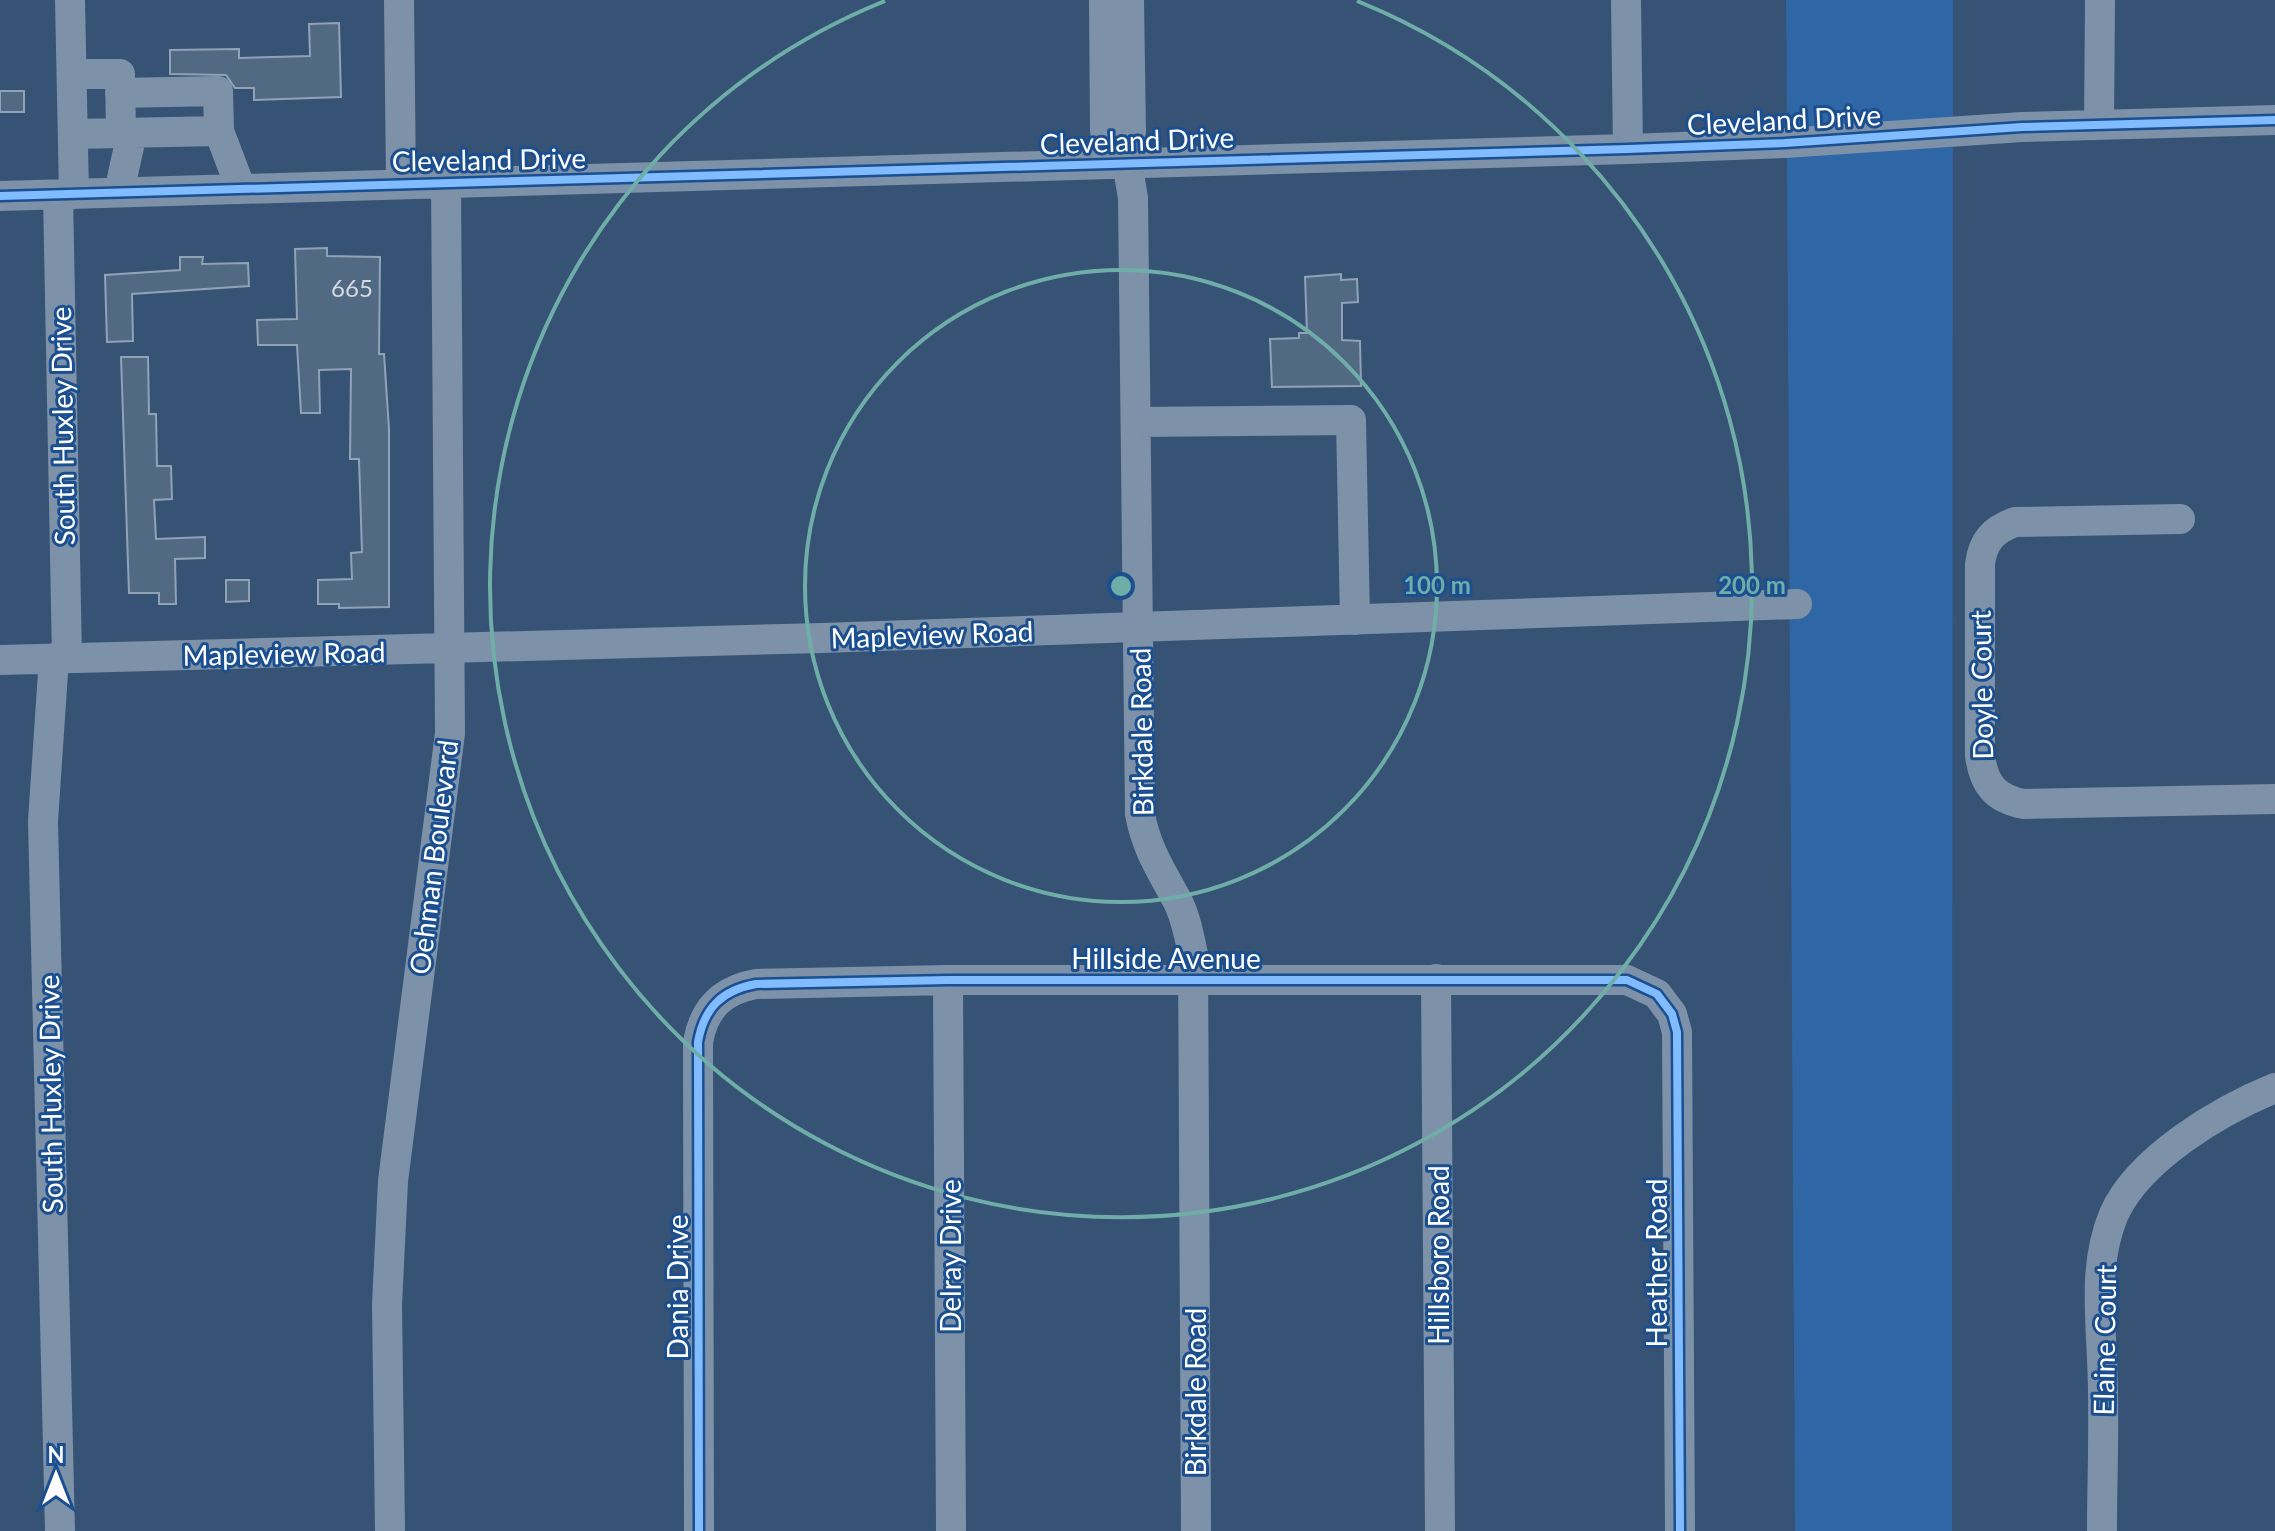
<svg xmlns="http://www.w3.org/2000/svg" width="2275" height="1531" viewBox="0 0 2275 1531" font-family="Lato,sans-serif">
	<rect width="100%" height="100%" fill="#365274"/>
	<!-- green -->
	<path fill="#2f66a5" d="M1786 0H1953L1952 1531H1795Z"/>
	<!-- building -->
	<path fill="#526984" stroke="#92a2b6" stroke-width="2" d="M339 23 341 97 254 100V88H235L226 75 170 74V50L239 49V58L310 56 309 24Z
		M0 91H24V112H0Z
		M327 248V256L380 257 379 354H384L389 429V607L339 608V604H318V580L352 579 351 553 362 552 359 459H350L351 369 319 370 320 413H301L297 345H258L257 320 297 319 295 249Z
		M180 257H203L202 264 248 263 249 286 132 294 133 341 107 342 105 275 180 270Z
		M1341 274V280L1357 279 1358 302 1342 303V340L1360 341 1361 386 1272 387 1270 339 1299 338V333H1307L1305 277Z
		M121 357H148L149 414H156L157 466H171L172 499 154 500 156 539 205 537V558L175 559 176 604H159V593H129Z
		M226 580H249V601L226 602Z"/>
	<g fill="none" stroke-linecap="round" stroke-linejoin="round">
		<!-- minor -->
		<path stroke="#7d92a8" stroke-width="30" d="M70 0 74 194
			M399 0 401 183
			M1104 0 1105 132 1127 162 1133 198 1140 814C1146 848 1161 870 1177 900 1186 917 1189 936 1193 954L1196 1531
			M1626 0 1628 149
			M72 74H120L121 133 73 134
			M120 93 218 91 219 131
			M2099 125 2100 0
			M121 133 219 131 241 189
			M1127 162 1131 131 1129 0
			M119 192 132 133
			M58 195 67 658
			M0 196 1628 149 1785 143 2022 127 2275 120
			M1136 422 1351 420 1355 620
			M2180 519 2015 522C1993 530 1983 541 1980 564V756C1984 785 1996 799 2024 804L2275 799
			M54 658 43 821 60 1531
			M0 660 822 638 1797 604
			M1436 979 1440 1531
			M948 980 951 1531
			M390 1531 387 1305 393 1181 450 733 446 182
			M699 1531 698 1042C704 1008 722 990 756 984L948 980H1627L1657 994 1672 1014 1677 1032 1680 1531
			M2102 1531C2102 1474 2105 1416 2102 1359 2100 1311 2094 1261 2114 1214 2139 1158 2221 1110 2275 1088"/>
		<defs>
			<path id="cycleway" d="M0 196 1628 149 1785 143 2022 127 2275 120
				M699 1531 698 1042C704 1008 722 990 756 984L948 980H1627L1657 994 1672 1014 1677 1032 1680 1531"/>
		</defs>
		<!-- cycleway casing -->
		<use href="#cycleway" stroke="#1b4f8f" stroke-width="13"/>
		<!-- cycleway -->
		<use href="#cycleway" stroke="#80bcff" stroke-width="8"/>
	</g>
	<!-- distance rings -->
	<g fill="none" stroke="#6fada8" stroke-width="4">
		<circle cx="1121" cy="586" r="316"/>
		<path d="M1357 1A631 631 0 1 1 885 1"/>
	</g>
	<g text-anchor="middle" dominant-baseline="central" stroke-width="6" stroke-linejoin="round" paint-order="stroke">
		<!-- number labels -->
		<g font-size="24" fill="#d4dae0">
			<text x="352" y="287">665</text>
		</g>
		<!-- street labels -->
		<g font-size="28" fill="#fff" stroke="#1b4f8f">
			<text transform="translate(1784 119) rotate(-3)">Cleveland Drive</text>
			<text transform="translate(1137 140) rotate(-2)">Cleveland Drive</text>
			<text transform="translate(489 159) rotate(-1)">Cleveland Drive</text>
			<text transform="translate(62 426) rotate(-91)">South Huxley Drive</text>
			<text transform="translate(932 634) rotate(-2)">Mapleview Road</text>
			<text transform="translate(284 653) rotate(-1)">Mapleview Road</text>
			<text transform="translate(1981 685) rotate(-91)">Doyle Court</text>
			<text transform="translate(1141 732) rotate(-91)">Birkdale Road</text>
			<text transform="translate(433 857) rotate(-83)">Oehman Boulevard</text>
			<text x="1166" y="958">Hillside Avenue</text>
			<text transform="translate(50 1094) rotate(-91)">South Huxley Drive</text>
			<text transform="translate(1438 1255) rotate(-90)">Hillsboro Road</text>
			<text transform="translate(950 1256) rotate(-90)">Delray Drive</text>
			<text transform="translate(1656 1263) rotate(-90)">Heather Road</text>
			<text transform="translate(677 1287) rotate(-90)">Dania Drive</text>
			<text transform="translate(2104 1340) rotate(-89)">Elaine Court</text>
			<text transform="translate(1195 1392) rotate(-90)">Birkdale Road</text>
		</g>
	</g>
	<circle cx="1121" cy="586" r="12" fill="#6fada8" stroke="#1b4f8f" stroke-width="4"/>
	<g font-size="24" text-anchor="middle" font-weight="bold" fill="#6fada8" stroke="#1b4f8f" stroke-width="6" stroke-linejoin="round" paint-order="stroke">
		<text x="1437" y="594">100 m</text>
		<text x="1752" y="594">200 m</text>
	</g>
	<!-- north arrow -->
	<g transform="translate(56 1475)" stroke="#1b4f8f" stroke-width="6" paint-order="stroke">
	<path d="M0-6L14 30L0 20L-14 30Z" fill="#ffffff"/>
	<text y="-12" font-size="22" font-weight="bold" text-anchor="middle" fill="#ffffff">N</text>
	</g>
</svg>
